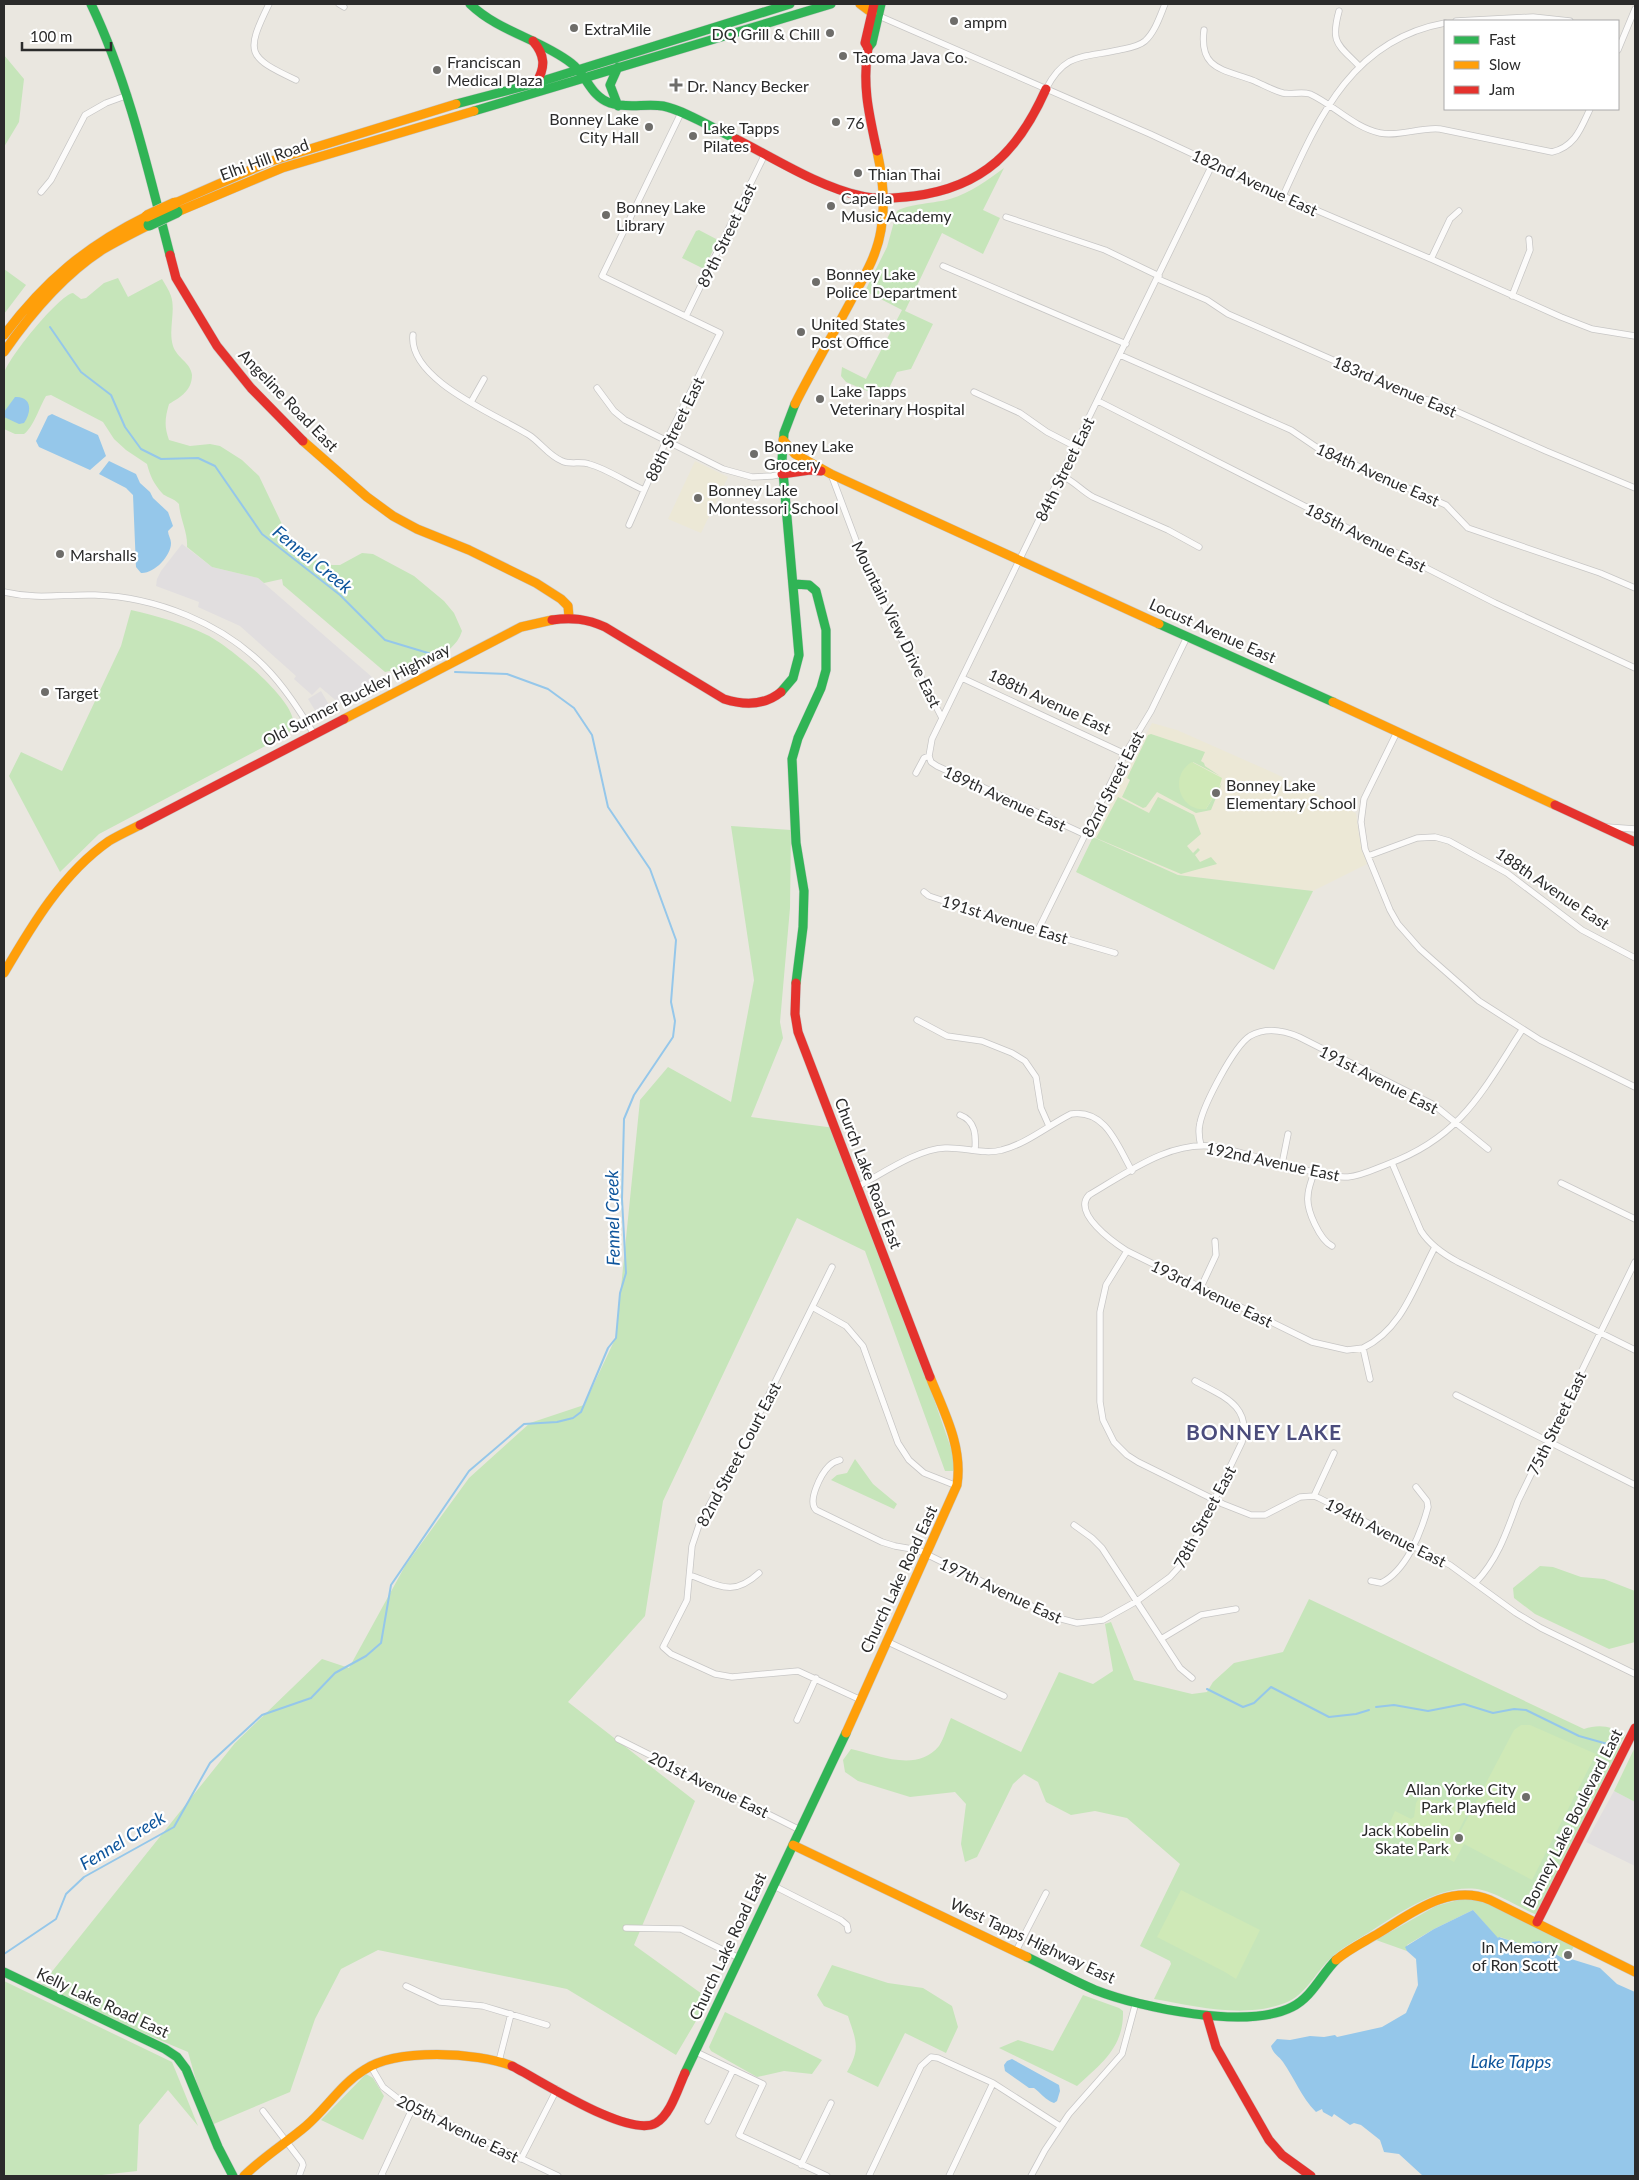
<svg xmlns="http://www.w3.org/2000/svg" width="1639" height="2180" viewBox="0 0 1639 2180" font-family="Lato,sans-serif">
	<rect width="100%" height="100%" fill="#eae7e0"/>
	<!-- industrial -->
	<path fill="#e1dedf" d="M182 544 212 567 258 578 380 684 340 704 320 687 312 695 294 679 296 676 240 626 198 607 199 602 156 586 157 579 161 571Z
		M321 691 332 710 323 715 316 712 308 699Z
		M1614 1791 1635 1802V1866L1586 1842Z"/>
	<!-- education -->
	<path fill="#ece8d6" d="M695 461 728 477 701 533 668 519Z
		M1152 723 1177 730 1274 773 1356 813 1359 835 1367 864 1313 891 1178 875 1093 837Z"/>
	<!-- green -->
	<path fill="#c6e5ba" d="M4 55 24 79 19 122 4 147Z
		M1004 168 983 210 1000 218 983 254 942 233 905 311 933 324 911 369 897 372 884 398 846 382 841 376 842 367 866 379 902 310 865 291 887 247 897 211C907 204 937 203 950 199 970 193 988 180 1004 168Z
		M699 230 718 240 704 269 682 258 696 231Z
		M4 269 26 285 4 314Z
		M118 278 128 297 162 279C165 284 169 290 171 296 176 311 168 330 173 346 177 358 191 363 192 375 192 390 181 397 169 404 165 418 164 426 169 440L190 446 210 444 220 446 242 460 259 476 290 541 311 559 332 565H340L362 553 373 554 414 576 444 601 454 613 462 631C453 660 411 667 385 672L283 585 282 579 264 583 258 578 212 567 187 547C188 532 180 519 179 504 174 498 165 497 162 493 154 484 150 476 147 464L126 450 114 439 103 422 51 395 46 396C40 406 33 428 24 434H15L4 429C4 411 1 391 4 374 7 359 59 295 73 293L81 299 86 298 104 283Z
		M131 610C157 616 183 623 207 635 229 646 290 696 293 720 294 726 291 730 288 734L99 834 60 872 9 776 21 752 62 771 121 646Z
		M1151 734 1205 752 1201 761 1204 763 1205 766 1220 776 1193 762 1206 809 1222 783 1211 810 1196 813 1157 792 1146 807 1143 808 1122 797 1130 780 1127 778 1148 735Z
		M1118 797 1149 813 1158 797 1194 815 1201 834 1187 846 1193 853 1198 848 1200 850 1195 855 1200 862 1211 857 1217 864 1181 874 1096 838Z
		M731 826 791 830 790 908 780 1022 783 1038 751 1117 835 1128 883 1253 952 1451 956 1471H945L865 1251 797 1218 663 1501 645 1616 568 1702 695 1801 634 1945 709 1999 676 2055 567 1989 378 1950 341 1969 315 2019 290 2092 209 2126 188 2052 38 1989 235 1743 322 1659 349 1668 405 1566 469 1478 530 1423 584 1405 616 1337 640 1100 668 1067 731 1102 754 980Z
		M1093 837 1178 875 1313 891 1274 970 1076 872Z
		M855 1459 873 1484 897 1504 894 1509 831 1480 837 1475 847 1473Z
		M1540 1566 1553 1567 1581 1577 1604 1579 1635 1591V1642L1609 1649 1535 1614 1514 1598 1513 1588Z
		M1309 1599 1584 1729C1599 1724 1612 1726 1625 1735L1619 1746 1622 1747 1537 1915C1520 1908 1499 1894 1482 1890 1443 1881 1398 1914 1368 1933 1355 1941 1341 1948 1330 1959 1314 1974 1307 1994 1285 2003 1244 2019 1195 2006 1154 1999L1171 1964 1170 1961 1140 1946 1180 1864 1127 1818 1095 1811 1071 1815 1046 1802 1038 1782 1024 1774 1013 1784 977 1857 965 1862 961 1844 966 1804 955 1792 910 1797 858 1781 845 1772 843 1760 851 1749C878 1755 917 1773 939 1746 944 1739 947 1726 951 1718L1021 1752 1059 1672 1093 1684 1113 1671 1105 1624 1111 1622 1134 1680 1192 1694 1207 1692 1213 1682 1234 1663 1283 1652Z
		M1635 1747V1802L1614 1791Z
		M1458 1900H1474L1486 1903 1575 1944 1567 1960 1550 1951 1543 1943 1530 1947 1500 1937 1498 1939 1473 1910 1434 1929 1407 1945V1951L1376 1940 1436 1906Z
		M832 1965 888 1983 923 1988 952 2006 958 2027 946 2053 905 2033 878 2087 847 2072C861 2048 856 2041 848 2016L824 2006 817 1995Z
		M4 1981 172 2062 198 2126 168 2090 139 2125 137 2171 93 2176H4Z
		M1083 1995 1119 2008 1123 2011C1124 2047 1102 2063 1077 2086L999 2048 1018 2040 1053 2051Z
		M725 2012 822 2060 812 2074 784 2071 757 2077 711 2051 709 2047Z
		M366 2074 373 2078 384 2096 363 2140 321 2120Z"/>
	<!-- pitch -->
	<path fill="#cfe9b7" d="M1192 762 1222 778 1219 788 1206 809C1180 812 1168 776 1192 762Z
		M1521 1725H1530L1596 1754 1532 1880 1464 1844 1454 1862 1445 1857 1446 1854 1389 1825 1395 1811 1411 1819 1414 1817 1416 1803 1419 1798 1460 1804 1469 1810 1456 1836 1457 1838 1514 1730Z
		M1181 1890 1260 1930 1236 1979 1225 1972 1157 1937Z"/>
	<!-- water -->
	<path fill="#95c7ea" d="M15 397C32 396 32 412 24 423L19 424 4 417V412Z
		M52 414 98 435 106 456 90 470 39 447 36 441 48 416Z
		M109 461 136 474 140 483 150 492 153 498 168 512 173 526 168 531C168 535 171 539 171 543 171 556 154 574 141 573L136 567 133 495 126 488 99 474Z
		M1473 1910 1498 1938 1499 1937 1530 1947 1532 1942 1540 1941 1550 1951 1566 1960 1568 1958 1600 1968 1617 1984 1635 1992V2176H1423L1399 2154 1384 2152 1380 2140 1361 2125 1354 2123 1350 2125 1334 2114 1332 2117 1323 2112 1322 2109 1316 2112C1301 2097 1295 2079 1283 2062 1279 2056 1273 2054 1271 2046L1277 2039 1290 2040 1310 2036 1324 2037 1335 2035 1337 2037 1382 2027 1406 2013 1418 1985 1416 1959 1407 1951 1405 1947 1434 1929Z
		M1012 2059 1059 2085 1060 2091 1057 2101 1054 2103C1045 2100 1041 2093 1034 2088H1029L1005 2071 1004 2065 1007 2061Z"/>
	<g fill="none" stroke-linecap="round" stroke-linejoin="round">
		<!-- stream -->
		<path stroke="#95c7ea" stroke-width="2" d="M50 327 81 372 111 395 125 427 141 449 161 459 198 458 215 466 262 534 340 595 385 640 438 656
			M1207 1689 1243 1707 1254 1703 1271 1687 1329 1717 1356 1714 1369 1710
			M1376 1707 1394 1705 1428 1711 1464 1704 1493 1713 1514 1709 1526 1710 1579 1736 1611 1745
			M4 1954 56 1919 66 1894 84 1877 174 1827 210 1763 262 1715 311 1698 335 1673 366 1656 381 1643 391 1585 469 1471 524 1424 557 1422 573 1418 581 1412 608 1348 616 1338 620 1293 626 1273 622 1199 624 1119 634 1095 673 1037 675 1021 671 1002 676 940 650 869 608 807 592 735 574 708 548 689 507 674 455 672"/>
		<defs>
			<path id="street" d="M269 4C245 53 247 57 296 80
				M339 4 344 7
				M1339 11C1330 44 1338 44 1360 67
				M879 16 1150 134 1283 196 1431 259 1561 317 1592 329 1635 336
				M1456 21 1533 17 1570 21
				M1204 30C1199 69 1222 69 1252 80 1262 84 1272 90 1283 93 1292 95 1301 91 1310 94 1334 105 1353 127 1380 133 1399 137 1420 127 1440 129L1552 152C1575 147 1581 128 1590 109
				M1618 50 1635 9
				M1046 89C1065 52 1083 58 1119 50 1128 48 1138 47 1145 41 1155 32 1160 16 1165 4
				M41 192 51 180 85 115 106 103 128 95
				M1283 196C1318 119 1351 40 1445 23
				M1006 217 1105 250 1159 276
				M1431 259 1450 219 1459 211
				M943 266 1126 344
				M1158 279 1207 300 1228 314 1422 399 1433 401 1546 451 1635 488
				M1512 296 1530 250 1529 239
				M686 316 765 154
				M413 335C408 380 497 415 529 435 540 442 549 456 562 461 570 465 580 461 589 464 607 469 626 482 644 490
				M1120 355 1291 430 1319 449 1446 505 1468 528 1600 573 1635 588
				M597 388 614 411 625 420 723 469 752 477 772 476 782 474
				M974 392 1020 413 1047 432 1076 447
				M1098 401 1495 603 1635 668
				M471 402 484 379
				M831 474 870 578 942 718
				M1062 476C1074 481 1082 491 1093 497L1168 530 1199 547
				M629 525 666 441 720 333 602 276 681 113
				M4 592C39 600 61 594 95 595 156 597 221 623 264 666 284 686 299 710 314 734
				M962 678 1125 754
				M1397 732 1364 799 1361 822 1365 849 1390 910 1398 924 1420 949 1479 1001 1540 1040 1635 1087
				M929 756 931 762 937 766 1086 835
				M916 773 924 758 929 756 932 739 1213 163
				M1607 827 1635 829
				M1368 856 1417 838 1435 837 1449 841 1507 873 1582 930 1635 958
				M924 892 929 896 998 919 1115 953
				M1038 930 1125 754 1151 711 1187 637
				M917 1020 947 1036 982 1041 1012 1053 1025 1061 1036 1077 1041 1108 1049 1126
				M960 1115C976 1121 976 1136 975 1150
				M1201 1146C1199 1138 1198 1131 1200 1123 1204 1104 1234 1046 1250 1036 1266 1027 1283 1030 1299 1037L1434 1105 1488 1149
				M1392 1163 1421 1231C1430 1245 1443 1254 1458 1262L1635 1350
				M1282 1164 1288 1134
				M1314 1172C1312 1180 1308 1188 1308 1196 1306 1210 1320 1240 1332 1246
				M1561 1183 1635 1219
				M857 1187C882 1174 917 1149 945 1148 964 1147 984 1155 1002 1150 1026 1144 1049 1125 1071 1114 1106 1109 1117 1145 1132 1171
				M1127 1251 1106 1285 1100 1312V1402L1103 1420 1114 1442 1127 1455 1138 1462 1223 1504 1251 1515H1265L1300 1497 1314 1496 1319 1498 1450 1565 1516 1613 1541 1628 1635 1674
				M832 1267 733 1467 716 1492 699 1525 692 1546 687 1600 663 1647 671 1654 715 1674 732 1677 798 1671 861 1700
				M1201 1287 1216 1255 1215 1241
				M814 1308 846 1326 863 1346 898 1443 909 1460 924 1473 957 1486
				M1363 1348 1347 1350 1312 1342 1127 1251C1113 1242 1072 1213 1089 1195 1127 1173 1171 1139 1218 1147 1242 1153 1267 1160 1292 1166 1309 1171 1329 1178 1348 1177 1361 1176 1375 1169 1388 1164 1461 1137 1482 1092 1522 1030
				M1370 1379 1363 1348C1403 1329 1415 1284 1435 1247
				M1456 1395 1635 1485
				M840 1460C836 1461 832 1463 829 1466 821 1474 807 1501 816 1510L882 1542 895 1546 918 1550 1054 1617 1077 1623 1103 1620 1137 1601 1170 1577 1181 1565 1197 1536 1242 1442C1252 1405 1222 1396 1195 1381
				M1314 1496 1334 1453
				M1074 1525 1092 1538 1102 1548 1180 1668 1192 1678
				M690 1575C720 1586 733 1597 759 1573
				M1371 1581 1381 1583C1406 1571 1421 1533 1428 1507L1427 1501 1416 1487
				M1476 1582C1498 1559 1507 1531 1518 1501L1635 1262
				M1161 1639 1201 1615 1236 1609
				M888 1642 1004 1696
				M797 1720 816 1678
				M618 1739 800 1830
				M774 1886 841 1920 847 1925 848 1930
				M626 1928 681 1929 739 1958
				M1016 1951 1046 1893
				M406 1986 440 2002 483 2006 547 2025
				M696 2052 763 2084 739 2135 827 2176
				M499 2061 511 2014
				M370 2065 383 2087 401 2101 558 2176
				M263 2111 302 2162 303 2165 299 2176
				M708 2121 733 2070
				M521 2159 557 2089
				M801 2165 831 2103
				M383 2176H381L413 2107
				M869 2176 921 2066 931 2057 938 2058 993 2083 1060 2126
				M949 2176 993 2083
				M1031 2176 1045 2150 1069 2114 1122 2054 1136 2002"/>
			<path id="fast" d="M91 4C129 84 148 170 170 255
				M470 4C499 32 540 39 571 63 587 75 590 96 610 103 628 109 646 103 663 106 686 111 714 129 736 139
				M868 48 872 43 881 4
				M618 67 610 85 618 106
				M456 104 536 83 790 4
				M474 111 831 4
				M794 584 809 585 816 591 826 630V670L821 688 798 738 792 759 796 843 804 891 803 927 796 983
				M1159 624 1333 702
				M781 692 793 678 799 655 782 460 784 433 795 404
				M1027 1957C1050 1968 1072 1980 1095 1990 1141 2008 1247 2030 1292 2007 1312 1997 1321 1975 1336 1960
				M4 1972 165 2049 177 2057 186 2069 218 2147 233 2176
				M685 2073 846 1733"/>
			<path id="slow" d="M860 4 872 13
				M175 203 271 161 456 104
				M177 212 282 168 474 111
				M4 335C45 281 86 246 147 216
				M4 352C31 313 62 276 102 250 117 241 133 233 149 225
				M795 404C813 368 834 333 853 297 865 275 877 255 881 230 886 203 883 178 877 151
				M783 440 795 454 831 474 1159 624
				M303 441 367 497 393 516 417 529 469 550 536 583 561 599 568 606 569 617
				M1333 702 1555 805
				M344 719 521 627 552 620
				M4 973C32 925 63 873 109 841 119 835 130 830 140 825
				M846 1733 957 1485C963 1447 944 1412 930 1377
				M793 1845 1027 1957
				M1336 1960C1349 1949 1364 1942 1379 1933 1412 1913 1449 1883 1490 1900L1635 1972
				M244 2176C263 2157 286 2143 306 2126 327 2108 341 2084 364 2070 396 2048 477 2052 512 2066"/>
			<path id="jam" d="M874 4 865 43 868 48C862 86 869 114 877 151
				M533 41C545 55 546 67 536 83
				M736 139C776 159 817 186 861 196 878 200 897 198 914 196 984 187 1019 150 1046 89
				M170 255 176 278 217 346 251 388 303 441
				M782 474 810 470 821 471
				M552 620C572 617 587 619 605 627L724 699C743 705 764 706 781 692
				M1555 805 1635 842
				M140 825 344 719
				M796 983 795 1014 798 1032 930 1377
				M1537 1922 1635 1728
				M1207 2016 1216 2047 1269 2140 1282 2155 1311 2176
				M512 2066C540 2080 629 2139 656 2123 671 2114 678 2088 685 2073"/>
		</defs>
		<!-- street casing -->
		<use href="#street" stroke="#c7c6c5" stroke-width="7"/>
		<!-- fast casing -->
		<use href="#fast" stroke="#c7c6c5" stroke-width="10"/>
		<!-- slow casing -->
		<use href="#slow" stroke="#c7c6c5" stroke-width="10"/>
		<!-- jam casing -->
		<use href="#jam" stroke="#c7c6c5" stroke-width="10"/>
		<!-- street -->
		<use href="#street" stroke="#fcfbfa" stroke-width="5.5"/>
		<!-- fast -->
		<use href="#fast" stroke="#30b455" stroke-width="9"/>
		<!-- slow -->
		<use href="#slow" stroke="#ff9f0a" stroke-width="9"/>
		<!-- jam -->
		<use href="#jam" stroke="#e5322d" stroke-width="9"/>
		<defs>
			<path id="fast-bridge" d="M149 225 177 212"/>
			<path id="slow-bridge" d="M147 216 175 203"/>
		</defs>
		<!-- fast-bridge casing -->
		<use href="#fast-bridge" stroke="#c5c4c1" stroke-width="12" stroke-linecap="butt"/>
		<!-- slow-bridge casing -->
		<use href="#slow-bridge" stroke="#c5c4c1" stroke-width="12" stroke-linecap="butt"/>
		<!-- fast-bridge -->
		<use href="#fast-bridge" stroke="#30b455" stroke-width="11"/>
		<!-- slow-bridge -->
		<use href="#slow-bridge" stroke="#ff9f0a" stroke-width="11"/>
	</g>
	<!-- markers -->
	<g fill="#6e6d6a" stroke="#fff" stroke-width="2">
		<circle cx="954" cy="21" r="5"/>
		<circle cx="574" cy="28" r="5"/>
		<circle cx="830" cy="33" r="5"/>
		<circle cx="843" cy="56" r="5"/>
		<circle cx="437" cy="70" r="5"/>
		<path d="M673.5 77.5h5v5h5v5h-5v5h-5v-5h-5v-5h5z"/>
		<circle cx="836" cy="122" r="5"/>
		<circle cx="649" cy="127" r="5"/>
		<circle cx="693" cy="136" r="5"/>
		<circle cx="858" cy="173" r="5"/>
		<circle cx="831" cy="206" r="5"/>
		<circle cx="606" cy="215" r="5"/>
		<circle cx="816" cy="282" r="5"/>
		<circle cx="801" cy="332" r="5"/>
		<circle cx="820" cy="399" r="5"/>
		<circle cx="754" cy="454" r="5"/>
		<circle cx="698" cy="498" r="5"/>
		<circle cx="60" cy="554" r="5"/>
		<circle cx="45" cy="692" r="5"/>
		<circle cx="1216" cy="793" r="5"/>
		<circle cx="1526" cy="1797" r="5"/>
		<circle cx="1459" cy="1838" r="5"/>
		<circle cx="1568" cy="1955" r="5"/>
	</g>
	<g text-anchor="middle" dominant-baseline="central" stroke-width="4.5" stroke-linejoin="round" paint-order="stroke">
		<!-- poi labels -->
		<g font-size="16" fill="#2b2b2b" stroke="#fff" text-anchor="start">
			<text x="964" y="21">ampm</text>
			<text x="584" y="28">ExtraMile</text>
			<text x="820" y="33" text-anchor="end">DQ Grill &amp; Chill</text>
			<text x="853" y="56">Tacoma Java Co.</text>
			<text x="447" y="61">Franciscan<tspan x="447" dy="18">Medical Plaza</tspan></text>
			<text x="687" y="85">Dr. Nancy Becker</text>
			<text x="639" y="118" text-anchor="end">Bonney Lake<tspan x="639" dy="18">City Hall</tspan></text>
			<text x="846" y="122">76</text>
			<text x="703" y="127">Lake Tapps<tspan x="703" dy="18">Pilates</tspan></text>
			<text x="868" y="173">Thian Thai</text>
			<text x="841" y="197">Capella<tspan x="841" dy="18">Music Academy</tspan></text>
			<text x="616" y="206">Bonney Lake<tspan x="616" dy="18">Library</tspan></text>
			<text x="826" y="273">Bonney Lake<tspan x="826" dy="18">Police Department</tspan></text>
			<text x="811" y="323">United States<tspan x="811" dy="18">Post Office</tspan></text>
			<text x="830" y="390">Lake Tapps<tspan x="830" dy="18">Veterinary Hospital</tspan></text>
			<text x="764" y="445">Bonney Lake<tspan x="764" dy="18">Grocery</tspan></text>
			<text x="708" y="489">Bonney Lake<tspan x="708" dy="18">Montessori School</tspan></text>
			<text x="70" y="554">Marshalls</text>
			<text x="55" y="692">Target</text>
			<text x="1226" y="784">Bonney Lake<tspan x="1226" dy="18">Elementary School</tspan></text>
			<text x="1516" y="1788" text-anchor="end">Allan Yorke City<tspan x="1516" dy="18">Park Playfield</tspan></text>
			<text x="1449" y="1829" text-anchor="end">Jack Kobelin<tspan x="1449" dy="18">Skate Park</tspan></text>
			<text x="1558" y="1946" text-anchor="end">In Memory<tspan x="1558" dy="18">of Ron Scott</tspan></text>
		</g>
		<!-- street labels -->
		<g font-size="16" fill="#2b2b2b" stroke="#fff">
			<text transform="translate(264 159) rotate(-20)">Elhi Hill Road</text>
			<text transform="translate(1255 182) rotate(25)">182nd Avenue East</text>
			<text transform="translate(726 235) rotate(-64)">89th Street East</text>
			<text transform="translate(1395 386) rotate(23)">183rd Avenue East</text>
			<text transform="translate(289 400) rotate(46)">Angeline Road East</text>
			<text transform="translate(674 429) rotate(-64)">88th Street East</text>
			<text transform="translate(1064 469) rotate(-64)">84th Street East</text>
			<text transform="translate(1378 474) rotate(24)">184th Avenue East</text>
			<text transform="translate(1366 537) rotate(27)">185th Avenue East</text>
			<text transform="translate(897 624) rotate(64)">Mountain View Drive East</text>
			<text transform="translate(1213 630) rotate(24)">Locust Avenue East</text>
			<text transform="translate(356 694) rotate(-27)">Old Sumner Buckley Highway</text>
			<text transform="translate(1050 701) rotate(25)">188th Avenue East</text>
			<text transform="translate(1112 784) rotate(-63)">82nd Street East</text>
			<text transform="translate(1005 798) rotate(25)">189th Avenue East</text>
			<text transform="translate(1553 888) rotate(34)">188th Avenue East</text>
			<text transform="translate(1005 919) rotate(17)">191st Avenue East</text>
			<text transform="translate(1379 1079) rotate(27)">191st Avenue East</text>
			<text transform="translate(1273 1161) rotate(12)">192nd Avenue East</text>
			<text transform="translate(869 1173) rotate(69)">Church Lake Road East</text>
			<text transform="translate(1212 1293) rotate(26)">193rd Avenue East</text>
			<text transform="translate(1556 1423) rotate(-64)">75th Street East</text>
			<text transform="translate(738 1454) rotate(-62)">82nd Street Court East</text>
			<text transform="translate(1204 1517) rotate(-62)">78th Street East</text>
			<text transform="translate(1386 1532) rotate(27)">194th Avenue East</text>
			<text transform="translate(898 1579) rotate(-65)">Church Lake Road East</text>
			<text transform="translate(1001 1590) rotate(25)">197th Avenue East</text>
			<text transform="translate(709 1784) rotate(26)">201st Avenue East</text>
			<text transform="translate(1572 1818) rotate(-63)">Bonney Lake Boulevard East</text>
			<text transform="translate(1033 1940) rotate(25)">West Tapps Highway East</text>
			<text transform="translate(727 1946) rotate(-65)">Church Lake Road East</text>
			<text transform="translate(103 2002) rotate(25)">Kelly Lake Road East</text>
			<text transform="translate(458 2128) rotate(26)">205th Avenue East</text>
		</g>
		<!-- water labels -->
		<g font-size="18" font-style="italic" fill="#0e559c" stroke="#fff">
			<text transform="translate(313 559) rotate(39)">Fennel Creek</text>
			<text transform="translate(612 1218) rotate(-91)">Fennel Creek</text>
			<text transform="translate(122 1840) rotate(-31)">Fennel Creek</text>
			<text x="1511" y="2061">Lake Tapps</text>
		</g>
		<!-- district labels -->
		<g font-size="21" font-weight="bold" letter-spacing="1" fill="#4b4c7c" stroke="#fff">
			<text x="1264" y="1431">BONNEY LAKE</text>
		</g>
	</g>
	<!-- border -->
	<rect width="1639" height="2180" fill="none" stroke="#2b2b2b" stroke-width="10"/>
	<!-- legend -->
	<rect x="1444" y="20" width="175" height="90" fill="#ffffff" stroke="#aaaaaa"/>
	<rect x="1454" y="36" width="25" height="8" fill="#30b455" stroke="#aaaaaa"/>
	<text x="1489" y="45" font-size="15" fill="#2b2b2b">Fast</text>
	<rect x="1454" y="61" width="25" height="8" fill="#ff9f0a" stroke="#aaaaaa"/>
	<text x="1489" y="70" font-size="15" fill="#2b2b2b">Slow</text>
	<rect x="1454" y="86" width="25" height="8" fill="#e5322d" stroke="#aaaaaa"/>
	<text x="1489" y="95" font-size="15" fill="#2b2b2b">Jam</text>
	<!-- scale -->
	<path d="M22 42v8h89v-8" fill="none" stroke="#2b2b2b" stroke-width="2.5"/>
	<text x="30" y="42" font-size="15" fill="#2b2b2b" stroke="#ffffff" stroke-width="4" paint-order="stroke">100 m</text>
</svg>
